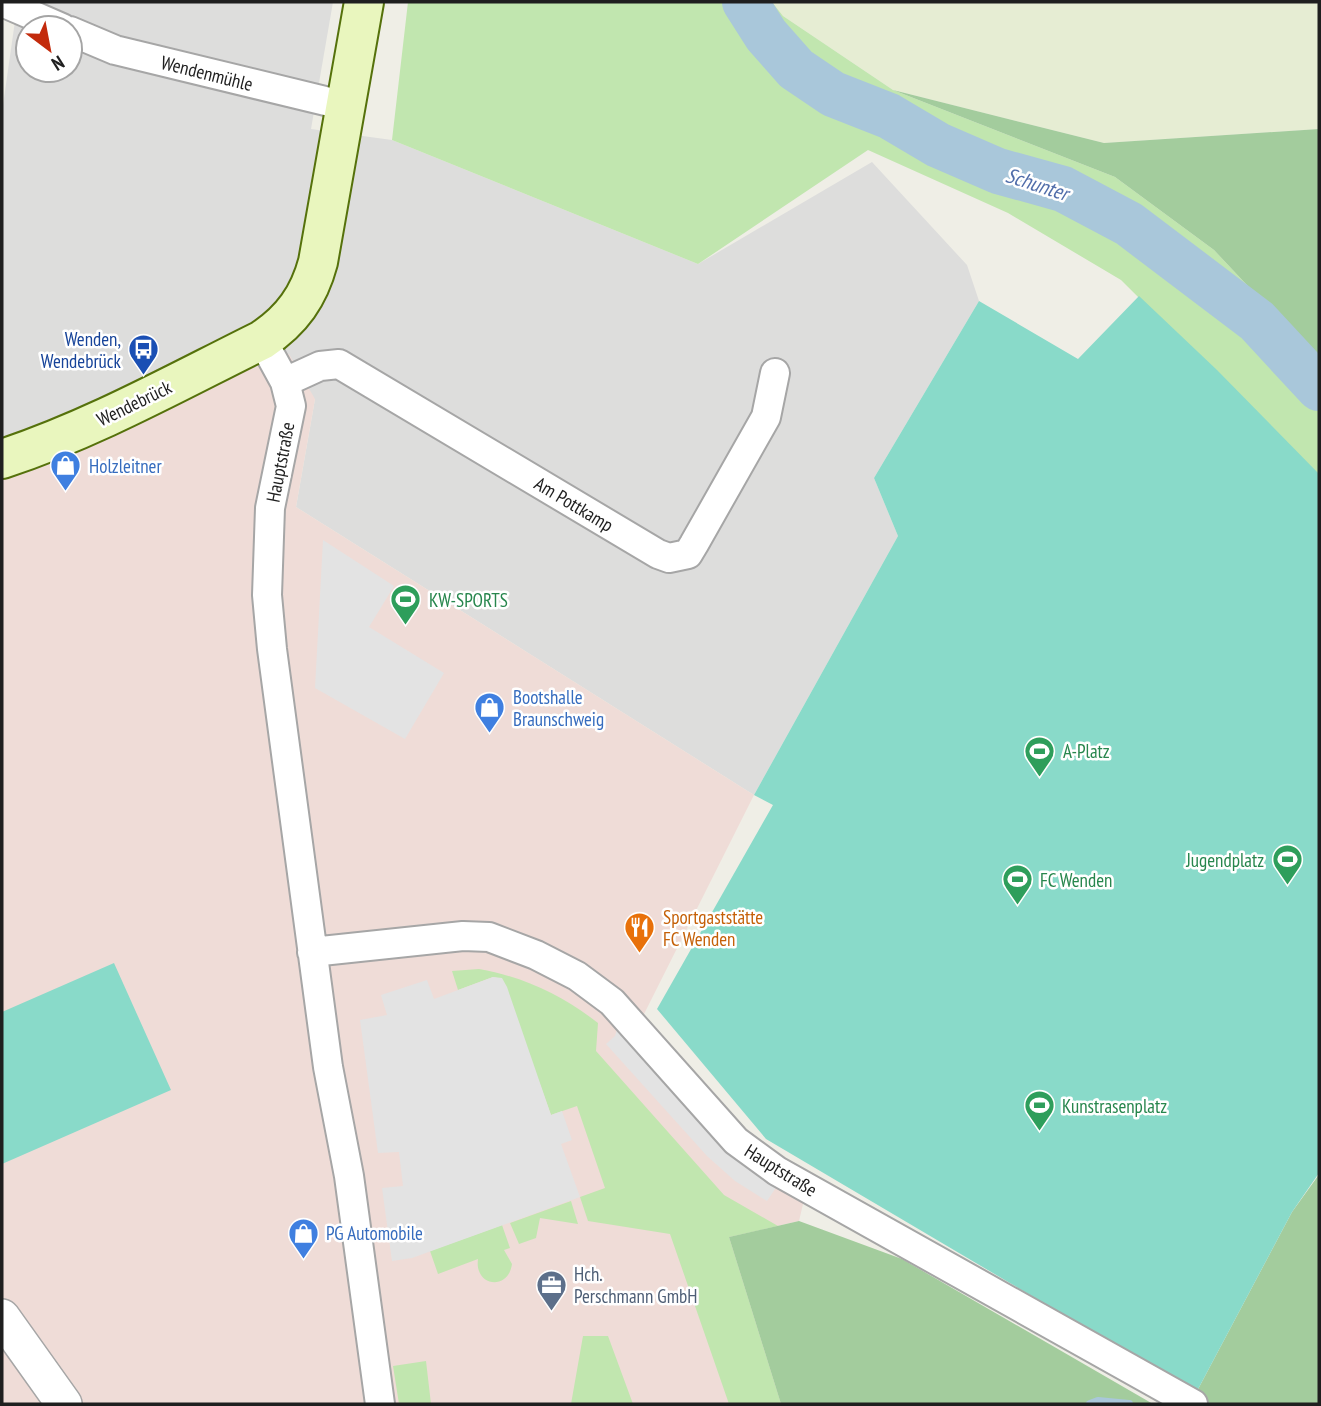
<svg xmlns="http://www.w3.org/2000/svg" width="1321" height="1406" viewBox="0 0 1321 1406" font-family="'PT Sans Narrow',sans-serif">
	<rect width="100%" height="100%" fill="#efeee6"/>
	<!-- residential -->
	<path fill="#dddddc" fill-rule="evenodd" d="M2 2H333L311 129 392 140 698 264 872 162 967 265 979 301 874 478 898 536 754 795 296 507 315 399 2 475V112L15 21ZM28 28H70V70H28Z"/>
	<!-- commercial -->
	<path fill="#efdcd7" d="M289 354 315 399 296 507 754 795 637 1028 691 1091 807 1187 799 1221 729 1237 781 1404H2V475L217 382Z"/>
	<!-- farmland -->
	<path fill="#e6edd3" d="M772 2H1319V129L1104 143 893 90 783 16Z"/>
	<!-- grass -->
	<path fill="#c1e6af" d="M408 2H772L783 16 893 90 1115 177 1214 250 1319 362V477L1121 280 1008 213 868 150 698 264 392 140Z
		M479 969C524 977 562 995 598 1023L596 1051 724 1195 778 1226 729 1237 781 1404H729L670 1234 588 1221 580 1197 605 1188 577 1106 551 1115 502 979 493 977 458 990 452 971Z
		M571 1201 578 1224 540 1218 536 1238 519 1244 510 1223Z
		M502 1225 510 1248 504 1250 512 1264C508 1292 474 1286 478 1259L438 1274 430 1251Z
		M583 1336H608L633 1404H571Z
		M426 1361 431 1404H399L393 1366Z"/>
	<!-- forest -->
	<path fill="#a3cc9d" d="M893 90 1104 143 1319 129V362L1214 250 1115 177Z
		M1318 1176 1319 1404H1183L1196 1393 1292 1212Z
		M799 1221 902 1259 1153 1404H781L729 1237Z"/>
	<!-- pitch -->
	<path fill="#89dac9" d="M1139 296 1217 370 1319 474V1173L1292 1212 1196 1393 766 1139 657 1009 773 805 754 795 898 536 874 478 979 301 1078 359Z
		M114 963 171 1090 2 1164V1012Z"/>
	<!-- parking -->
	<path fill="#e3e3e3" d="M323 540 394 586 369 627 444 673 405 739 315 688Z
		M493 977 502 978 507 987 551 1115 562 1111 572 1140 561 1144 580 1197 412 1258 392 1261 382 1188 403 1186 399 1152 378 1153 360 1020 387 1015 381 995 427 980 434 999Z
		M618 1026 777 1186 767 1201 735 1181 707 1156 606 1044 615 1036Z"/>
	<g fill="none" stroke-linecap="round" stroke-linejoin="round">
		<!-- stream -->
		<path stroke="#a9c7da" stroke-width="8" d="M1090 1404 1098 1401 1129 1404"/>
		<!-- river -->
		<path stroke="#a9c7da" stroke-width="46" d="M745 2 766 35 796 69 833 94 889 116 938 145 998 171 1063 189 1129 224 1257 321 1319 388"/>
		<defs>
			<path id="minor" d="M2 2 62 28
				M70 31 115 50 346 106
				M262 340 285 382 291 406 270 508 267 595 272 649 328 1067 349 1176 380 1404
				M285 382 320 366 339 364 658 554 669 558 688 554 694 544 766 417 775 373
				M312 952 463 936 489 937 536 955 577 976 612 1002 736 1141 777 1171 1193 1404"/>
			<path id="tertiary" d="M2 1317 64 1404"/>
			<path id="secondary" d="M2 459C93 429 177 382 262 340 292 320 309 296 318 262L364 2"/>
		</defs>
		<!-- minor casing -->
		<use href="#minor" stroke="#a6a6a6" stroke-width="32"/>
		<!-- tertiary casing -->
		<use href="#tertiary" stroke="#a6a6a6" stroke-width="38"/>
		<!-- secondary casing -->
		<use href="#secondary" stroke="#55710b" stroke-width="42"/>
		<!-- minor -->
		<use href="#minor" stroke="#fff" stroke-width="28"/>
		<!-- tertiary -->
		<use href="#tertiary" stroke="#fff" stroke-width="35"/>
		<!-- secondary -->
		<use href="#secondary" stroke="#e9f6be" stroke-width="38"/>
	</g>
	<!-- icons -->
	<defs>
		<symbol id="bus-pin" viewBox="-11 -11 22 30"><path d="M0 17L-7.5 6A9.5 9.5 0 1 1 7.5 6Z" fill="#1a4fb4" stroke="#fff"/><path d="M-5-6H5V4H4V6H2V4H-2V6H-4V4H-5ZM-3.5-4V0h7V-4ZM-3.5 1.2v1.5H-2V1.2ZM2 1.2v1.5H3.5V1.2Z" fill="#fff"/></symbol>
		<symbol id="shop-pin" viewBox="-11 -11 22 30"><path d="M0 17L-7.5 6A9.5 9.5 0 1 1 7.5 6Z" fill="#3f7fe0" stroke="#fff"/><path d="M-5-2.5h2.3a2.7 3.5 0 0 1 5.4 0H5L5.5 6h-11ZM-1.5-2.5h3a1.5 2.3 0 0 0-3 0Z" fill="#fff"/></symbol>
		<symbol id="stadium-pin" viewBox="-11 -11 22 30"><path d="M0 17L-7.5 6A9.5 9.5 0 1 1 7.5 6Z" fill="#2e9e5b" stroke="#fff"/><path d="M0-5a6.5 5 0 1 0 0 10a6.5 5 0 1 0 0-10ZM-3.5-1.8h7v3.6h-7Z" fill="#fff"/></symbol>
		<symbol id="restaurant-pin" viewBox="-11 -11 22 30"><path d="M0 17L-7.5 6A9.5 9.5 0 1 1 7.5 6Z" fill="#e8710a" stroke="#fff"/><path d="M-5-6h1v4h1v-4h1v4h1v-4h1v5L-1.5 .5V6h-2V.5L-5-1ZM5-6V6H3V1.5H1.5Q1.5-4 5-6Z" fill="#fff"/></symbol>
		<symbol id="office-pin" viewBox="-11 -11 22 30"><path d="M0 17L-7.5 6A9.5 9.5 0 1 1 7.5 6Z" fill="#5c6f8a" stroke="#fff"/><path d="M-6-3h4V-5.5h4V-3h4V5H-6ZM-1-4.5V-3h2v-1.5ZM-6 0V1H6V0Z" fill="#fff"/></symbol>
	</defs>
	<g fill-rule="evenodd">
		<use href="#bus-pin" x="126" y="332" width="35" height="47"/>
		<use href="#shop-pin" x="48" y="448" width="35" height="47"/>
		<use href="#stadium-pin" x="388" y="582" width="35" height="47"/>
		<use href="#shop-pin" x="472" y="690" width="35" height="47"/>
		<use href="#stadium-pin" x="1022" y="734" width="35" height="47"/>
		<use href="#stadium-pin" x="1270" y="842" width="35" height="47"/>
		<use href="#stadium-pin" x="1000" y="862" width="35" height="47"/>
		<use href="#restaurant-pin" x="622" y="910" width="35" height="47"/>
		<use href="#stadium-pin" x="1022" y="1088" width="35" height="47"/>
		<use href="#shop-pin" x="286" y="1216" width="35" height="47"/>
		<use href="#office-pin" x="534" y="1268" width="35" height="47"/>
	</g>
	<g text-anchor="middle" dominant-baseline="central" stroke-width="5" stroke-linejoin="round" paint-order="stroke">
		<!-- street labels -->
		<g font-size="19" fill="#1f1f1f" stroke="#fff">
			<text transform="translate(207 73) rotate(14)">Wendenmühle</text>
			<text transform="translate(134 403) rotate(-26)">Wendebrück</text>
			<text transform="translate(280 462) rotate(-79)">Hauptstraße</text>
			<text transform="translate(574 504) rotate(31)">Am Pottkamp</text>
			<text transform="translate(781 1170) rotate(32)">Hauptstraße</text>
		</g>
		<!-- transit labels -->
		<g font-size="19" fill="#164399" stroke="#fff" text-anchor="end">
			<text x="121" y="339">Wenden,<tspan x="121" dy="22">Wendebrück</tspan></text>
		</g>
		<!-- shop labels -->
		<g font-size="19" fill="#366cbe" stroke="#fff" text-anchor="start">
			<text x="89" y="466">Holzleitner</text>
			<text x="513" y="697">Bootshalle<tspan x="513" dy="22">Braunschweig</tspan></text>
			<text x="326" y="1233">PG Automobile</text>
		</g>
		<!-- leisure labels -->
		<g font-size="19" fill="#27864d" stroke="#fff" text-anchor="start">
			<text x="429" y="600">KW-SPORTS</text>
			<text x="1063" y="751">A-Platz</text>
			<text x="1264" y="860" text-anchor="end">Jugendplatz</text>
			<text x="1040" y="880">FC Wenden</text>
			<text x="1062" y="1106">Kunstrasenplatz</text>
		</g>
		<!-- food labels -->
		<g font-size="19" fill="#c56008" stroke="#fff" text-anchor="start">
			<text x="663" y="917">Sportgaststätte<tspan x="663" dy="22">FC Wenden</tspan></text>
		</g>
		<!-- service labels -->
		<g font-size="19" fill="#4e5e75" stroke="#fff" text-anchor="start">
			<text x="574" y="1274">Hch.<tspan x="574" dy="22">Perschmann GmbH</tspan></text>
		</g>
		<!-- water labels -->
		<g font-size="21" font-style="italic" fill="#516eaa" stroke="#fff">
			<text transform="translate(1037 184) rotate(18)">Schunter</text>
		</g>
	</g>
	<!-- border -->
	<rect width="1321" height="1406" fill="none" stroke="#1f1f1f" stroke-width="7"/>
	<!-- north arrow -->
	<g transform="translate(49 49) rotate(148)"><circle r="33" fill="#ffffff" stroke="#a5a5a5" stroke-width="2"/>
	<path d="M0-5L12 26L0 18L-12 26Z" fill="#c32b0c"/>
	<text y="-10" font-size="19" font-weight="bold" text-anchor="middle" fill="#1f1f1f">N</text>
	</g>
</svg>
